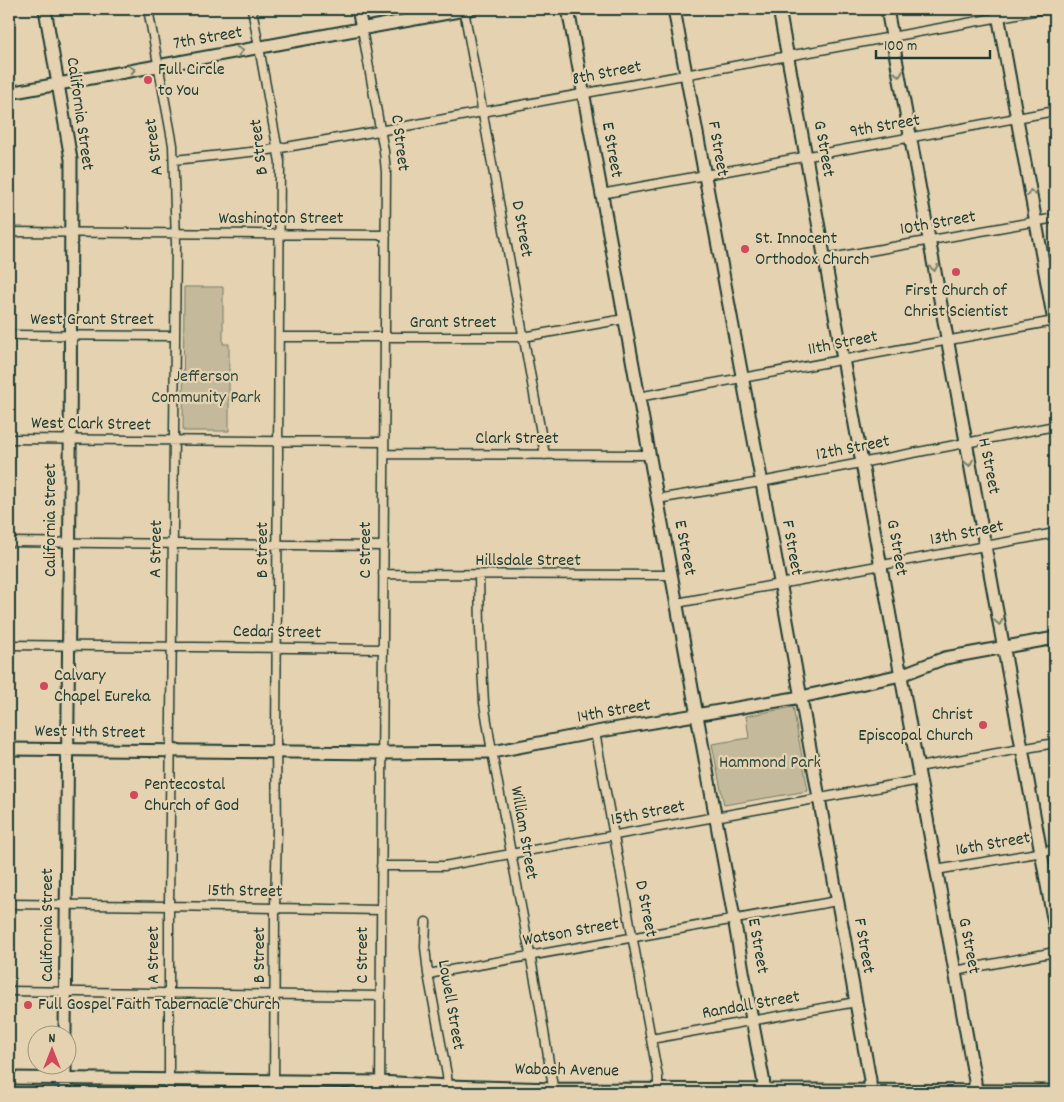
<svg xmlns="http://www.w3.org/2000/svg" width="1064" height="1102" viewBox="0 0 1064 1102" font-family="Dekko,sans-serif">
	<rect width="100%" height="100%" fill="#e5d2b0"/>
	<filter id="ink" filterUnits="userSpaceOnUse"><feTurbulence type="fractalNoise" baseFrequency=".02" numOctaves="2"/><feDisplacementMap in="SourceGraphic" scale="10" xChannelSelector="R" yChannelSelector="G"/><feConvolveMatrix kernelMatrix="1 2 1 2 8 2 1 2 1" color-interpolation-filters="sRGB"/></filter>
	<g filter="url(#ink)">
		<!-- green -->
		<path fill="#c4ba9b" stroke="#727c68" d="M184 287H223V344H229V431H183Z
			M793 707 808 791 724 805 712 744 749 738 746 716Z"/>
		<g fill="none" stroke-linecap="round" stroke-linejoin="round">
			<defs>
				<path id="street" d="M148 9 173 145 176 243 169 906V1093
					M252 9 280 162 276 743 277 829 275 908 274 1093
					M464 10 545 455
					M362 29 384 151 386 172 380 1093
					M174 160 269 150 390 129 1044 9
					M601 194 1055 111
					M9 232 386 235
					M825 259 1055 218
					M9 335 174 336
					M280 337H523L624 319
					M638 397 1054 321
					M9 439 384 442
					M384 454 649 455
					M657 499 761 482 1055 426
					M9 542 384 546
					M383 574 672 575
					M479 575 480 628 484 703 492 752 540 1007 554 1093
					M677 603 1055 533
					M9 645 382 649
					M595 732 651 1039 658 1077V1093
					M918 767 1055 743
					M381 866H444L920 780
					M936 870 1055 850
					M9 904 169 906 381 910
					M426 922 425 947 428 974 447 1075 448 1093
					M955 971 1055 952
					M428 974 837 901
					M9 991 380 996
					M651 1039 856 1002"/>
				<path id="secondary" d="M45 9 71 159 70 491 65 1034
					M358 9 362 29
					M568 9 734 918 743 971 763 1078 765 1093
					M674 9 771 532 870 1080V1093
					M779 9 975 1081V1093
					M887 9 1055 929
					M997 9 1055 327
					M9 93 470 9
					M9 749 381 753 492 752 607 730 801 697 901 675 945 658 1055 638
					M9 1078 380 1082 448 1086 554 1089 1055 1091
					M65 1093V1064"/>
			</defs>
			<!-- street casing -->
			<use href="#street" stroke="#1f3d34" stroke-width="11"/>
			<!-- secondary casing -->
			<use href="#secondary" stroke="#1f3d34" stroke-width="15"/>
			<!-- street -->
			<use href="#street" stroke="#e5d2b0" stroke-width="8"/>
			<!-- secondary -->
			<use href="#secondary" stroke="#e5d2b0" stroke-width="11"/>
		</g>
		<!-- one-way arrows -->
		<defs><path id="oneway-chevron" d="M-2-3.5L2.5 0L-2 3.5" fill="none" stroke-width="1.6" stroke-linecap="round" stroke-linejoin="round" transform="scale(1.25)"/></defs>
		<g stroke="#78806c">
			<use href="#oneway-chevron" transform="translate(240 51) rotate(-10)"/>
			<use href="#oneway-chevron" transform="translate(132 70) rotate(-10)"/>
			<use href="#oneway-chevron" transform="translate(899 74) rotate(80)"/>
			<use href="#oneway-chevron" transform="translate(1031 193) rotate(-100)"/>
			<use href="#oneway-chevron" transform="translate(934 268) rotate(80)"/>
			<use href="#oneway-chevron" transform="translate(969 463) rotate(79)"/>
			<use href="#oneway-chevron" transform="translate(999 622) rotate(80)"/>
		</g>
	</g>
	<!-- markers -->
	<g fill="#d1495b" stroke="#e5d2b0" stroke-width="2">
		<circle cx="148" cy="80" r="5"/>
		<circle cx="745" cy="249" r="5"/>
		<circle cx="956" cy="272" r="5"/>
		<circle cx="44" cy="686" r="5"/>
		<circle cx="983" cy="725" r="5"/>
		<circle cx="134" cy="795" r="5"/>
		<circle cx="28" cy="1005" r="5"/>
	</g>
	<g text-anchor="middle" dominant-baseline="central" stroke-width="4.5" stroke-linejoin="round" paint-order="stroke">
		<!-- street labels -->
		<g font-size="18" fill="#1f3d34" stroke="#e5d2b0">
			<text transform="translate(208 39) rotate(-10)">7th Street</text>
			<text transform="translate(607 74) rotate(-11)">8th Street</text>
			<text transform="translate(79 114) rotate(82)">California Street</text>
			<text transform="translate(885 127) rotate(-10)">9th Street</text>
			<text transform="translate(399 143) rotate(83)">C Street</text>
			<text transform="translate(155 147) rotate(-97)">A Street</text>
			<text transform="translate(260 147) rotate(-97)">B Street</text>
			<text transform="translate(717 149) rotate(80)">F Street</text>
			<text transform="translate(823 149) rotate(80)">G Street</text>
			<text transform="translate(611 150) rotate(80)">E Street</text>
			<text x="281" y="219">Washington Street</text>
			<text transform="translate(938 224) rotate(-10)">10th Street</text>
			<text transform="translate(521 229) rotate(80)">D Street</text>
			<text x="92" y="320">West Grant Street</text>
			<text x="453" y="323">Grant Street</text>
			<text transform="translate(843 344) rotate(-11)">11th Street</text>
			<text transform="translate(91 425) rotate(1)">West Clark Street</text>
			<text x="517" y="439">Clark Street</text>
			<text transform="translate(853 449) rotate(-11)">12th Street</text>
			<text transform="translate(988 466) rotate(79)">H Street</text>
			<text transform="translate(51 520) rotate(-90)">California Street</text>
			<text transform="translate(967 534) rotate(-11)">13th Street</text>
			<text transform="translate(684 548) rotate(79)">E Street</text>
			<text transform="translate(791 548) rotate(80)">F Street</text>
			<text transform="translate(896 548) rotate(80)">G Street</text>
			<text transform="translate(157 549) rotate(-89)">A Street</text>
			<text transform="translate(263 550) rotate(-90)">B Street</text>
			<text transform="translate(366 550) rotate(-90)">C Street</text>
			<text x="528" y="561">Hillsdale Street</text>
			<text transform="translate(277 633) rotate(1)">Cedar Street</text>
			<text transform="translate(614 712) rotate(-10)">14th Street</text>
			<text transform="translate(90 733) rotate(1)">West 14th Street</text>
			<text transform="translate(648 814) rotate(-11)">15th Street</text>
			<text transform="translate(523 833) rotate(80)">William Street</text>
			<text transform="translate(993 845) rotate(-10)">16th Street</text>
			<text transform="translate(245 892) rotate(1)">15th Street</text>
			<text transform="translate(645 909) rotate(79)">D Street</text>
			<text transform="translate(48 925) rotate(-90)">California Street</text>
			<text transform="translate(571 933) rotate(-10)">Watson Street</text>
			<text transform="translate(757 946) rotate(80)">E Street</text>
			<text transform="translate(863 946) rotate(80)">F Street</text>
			<text transform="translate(968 946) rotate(79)">G Street</text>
			<text transform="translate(154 955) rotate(-90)">A Street</text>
			<text transform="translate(260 955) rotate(-90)">B Street</text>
			<text transform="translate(363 955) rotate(-90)">C Street</text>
			<text transform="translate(450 1005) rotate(80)">Lowell Street</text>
			<text transform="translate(751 1006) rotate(-10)">Randall Street</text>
			<text transform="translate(567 1071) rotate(1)">Wabash Avenue</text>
		</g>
		<!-- poi labels -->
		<g font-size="18" fill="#1f3d34" stroke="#e5d2b0" text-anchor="start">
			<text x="158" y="70">Full Circle<tspan x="158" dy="21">to You</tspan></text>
			<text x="755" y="239">St. Innocent<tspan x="755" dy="21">Orthodox Church</tspan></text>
			<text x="956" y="291" text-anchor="middle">First Church of<tspan x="956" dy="21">Christ Scientist</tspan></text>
			<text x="54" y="676">Calvary<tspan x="54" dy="21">Chapel Eureka</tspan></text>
			<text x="973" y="715" text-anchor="end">Christ<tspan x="973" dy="21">Episcopal Church</tspan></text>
			<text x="144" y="785">Pentecostal<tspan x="144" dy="21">Church of God</tspan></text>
			<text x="38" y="1005">Full Gospel Faith Tabernacle Church</text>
		</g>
		<!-- park labels -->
		<g font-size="18" fill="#304a3e" stroke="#e5d2b0">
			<text x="206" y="377">Jefferson<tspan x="206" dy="21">Community Park</tspan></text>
			<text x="770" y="763">Hammond Park</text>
		</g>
	</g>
	<!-- margin -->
	<rect width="1064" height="1102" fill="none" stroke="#e5d2b0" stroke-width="30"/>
	<rect x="15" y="15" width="1034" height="1072" fill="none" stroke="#1f3d34" stroke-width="2" filter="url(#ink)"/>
	<!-- north arrow -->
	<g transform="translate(52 1050)"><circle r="24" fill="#e5d2b0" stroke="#96967e"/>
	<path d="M0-4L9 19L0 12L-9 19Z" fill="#d1495b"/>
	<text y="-8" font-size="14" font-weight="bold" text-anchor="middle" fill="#1f3d34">N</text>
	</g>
	<!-- scale -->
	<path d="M876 50v8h114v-8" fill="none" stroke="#1f3d34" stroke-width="2.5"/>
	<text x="884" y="50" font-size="15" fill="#1f3d34" stroke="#e5d2b0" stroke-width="4" paint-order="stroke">100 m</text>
</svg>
